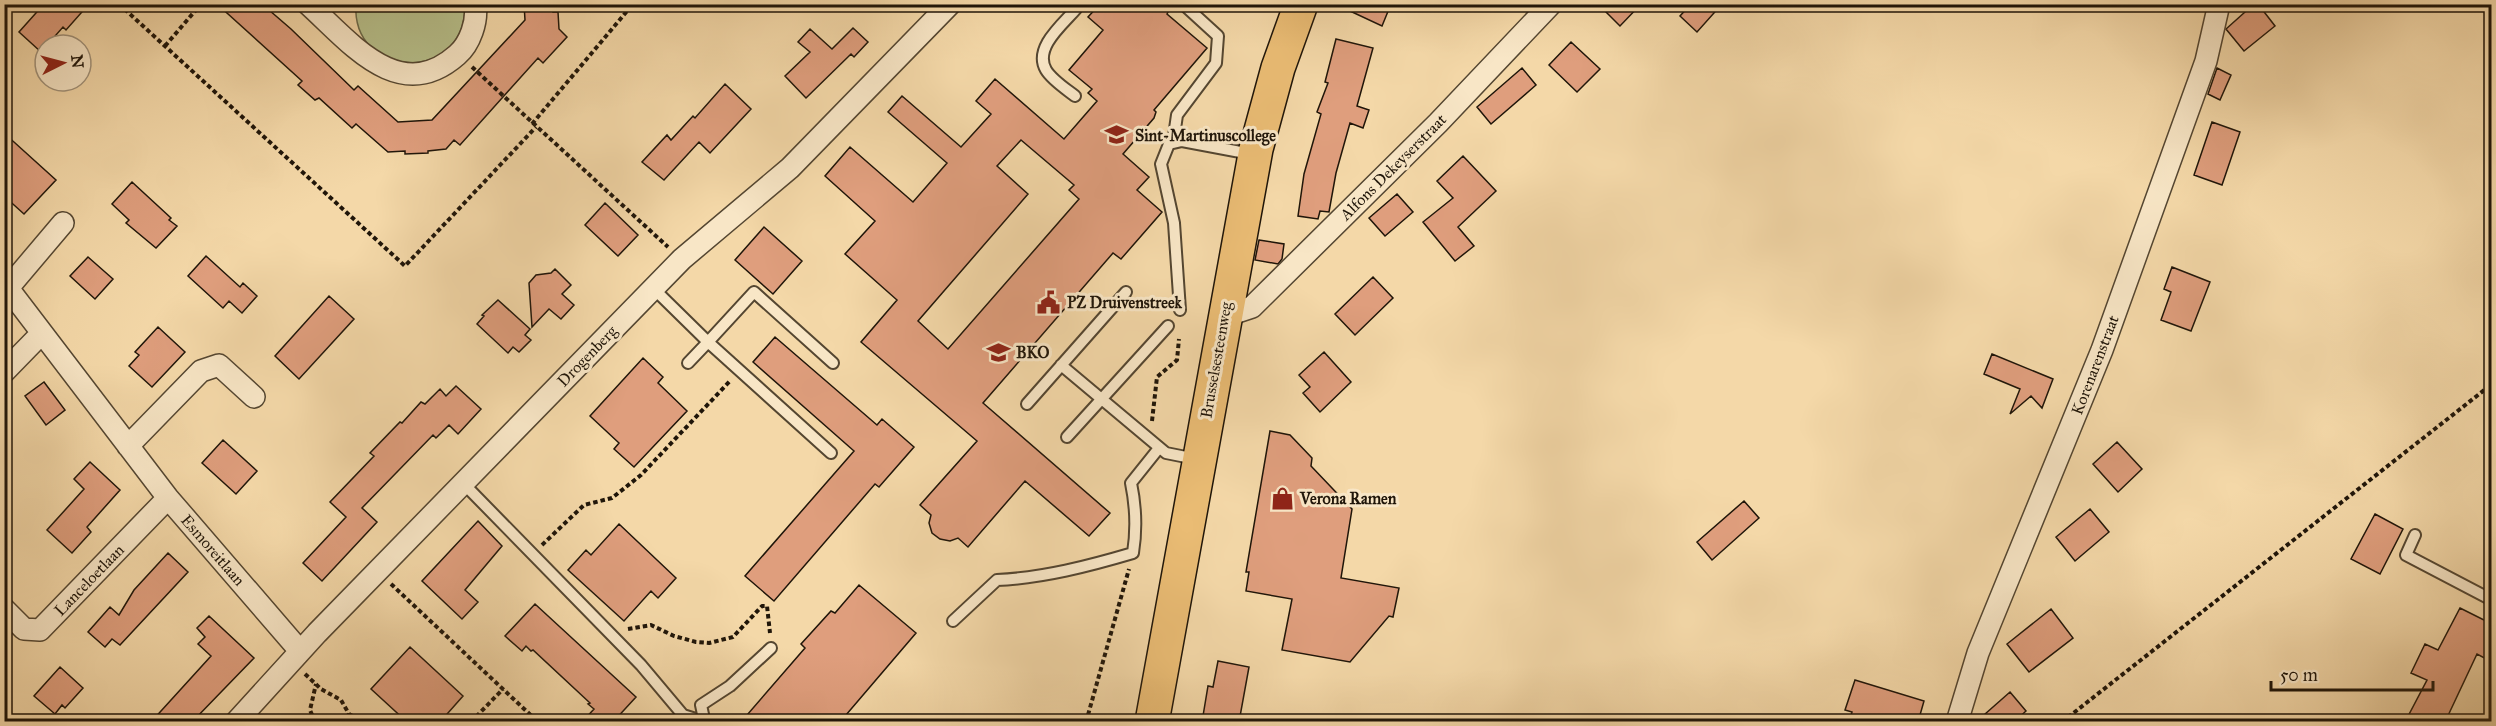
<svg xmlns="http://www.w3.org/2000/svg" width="2496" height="726" viewBox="0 0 2496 726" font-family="'IM FELL Great Primer',serif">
	<rect width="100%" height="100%" fill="#f4d8a8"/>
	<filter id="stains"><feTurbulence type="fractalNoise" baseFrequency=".00333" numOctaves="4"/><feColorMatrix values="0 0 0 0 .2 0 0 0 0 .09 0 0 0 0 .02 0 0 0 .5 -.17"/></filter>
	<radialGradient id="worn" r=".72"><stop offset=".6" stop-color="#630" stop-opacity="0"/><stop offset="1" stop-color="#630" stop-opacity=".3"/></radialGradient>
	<!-- green -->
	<path fill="#b7c08b" stroke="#6b6a4a" stroke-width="1.5" d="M356 4 465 5C466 84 351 80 356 4Z"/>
	<!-- building -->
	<path fill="#df9e7d" stroke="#1f1509" stroke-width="1.5" fill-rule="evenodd" d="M44 4H89L66 30 63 27 41 52 19 32Z
		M217 4H262L291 29 354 90 358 86 398 122 432 120 525 20 524 4H553V12H558L559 29 567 37 543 63 538 58 460 145 454 140 446 149 428 151V153L405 154V151L388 152 356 124 352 128 319 98 315 100 298 85 302 81Z
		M1100 4H1159L1168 12 1167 14 1207 48 1154 110 1156 112 1154 118 1123 154 1149 177 1137 190 1162 212 1121 259 1113 253 983 403 1110 513 1089 536 1025 481 968 547 958 538 950 541 940 539 932 533 929 523 931 515 920 505 977 441 861 342 897 300 845 254 875 221 825 176 850 147 913 202 947 163 888 112 902 96 961 147 991 114 976 101 995 79 1064 139 1097 101 1088 93 1092 89 1069 70 1103 30 1088 17ZM1021 140 1074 185 1069 190 1079 199 948 349 918 321 1028 194 997 166Z
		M1335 4H1391L1382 26Z
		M1598 4H1641L1620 26Z
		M1691 4H1722L1697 32 1680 16Z
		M2254 4H2258L2275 26 2244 51 2226 29Z
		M853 28 868 42 854 57 851 54 806 98 785 76 810 52 798 42 810 29 832 49Z
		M1336 39 1373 48 1357 106 1369 110 1363 128 1350 123 1336 173 1329 212 1320 211 1318 219 1298 216 1304 174 1321 114 1317 112 1328 83 1325 82Z
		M1571 42 1600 69 1577 92 1549 65Z
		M1522 68 1536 85 1491 124 1477 107Z
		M2217 68 2231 75 2220 100 2208 94Z
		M725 84 751 109 710 153 699 142 664 180 642 162 667 135 671 140 693 116 695 118Z
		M2212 122 2240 132 2222 185 2194 175Z
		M4 133 56 180 24 214 4 196Z
		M1463 156 1496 191 1458 227 1474 246 1455 261 1423 222 1453 198 1437 181Z
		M132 182 171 218 169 220 177 226 156 248 126 223 129 220 112 204Z
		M1397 194 1413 212 1385 236 1369 218Z
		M605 203 638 235 618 256 585 225Z
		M764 227 802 261 773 294 735 260Z
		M1259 240 1284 244 1282 259 1278 264 1255 260Z
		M206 256 240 287 243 283 257 296 242 313 229 301 223 308 188 276Z
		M88 257 113 279 95 299 70 276Z
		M2172 267 2210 282 2191 331 2161 320 2171 292 2164 289Z
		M555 269 571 285 562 294 574 305 561 319 549 309 532 327 529 283 536 275 551 273Z
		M1373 277 1393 298 1355 335 1335 314Z
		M329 296 354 319 299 379 275 356Z
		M498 300 530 329 525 335 531 340 519 352 513 347 508 353 477 324 484 316 482 315Z
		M158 327 185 352 152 387 129 366 139 355 135 352Z
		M775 337 877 425 882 419 914 447 879 487 875 484 774 601 745 576 854 451 753 362Z
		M1324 352 1351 382 1320 412 1303 393 1310 387 1299 375Z
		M1992 354 2053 379 2042 408 2031 396 2010 414 2020 389 1984 374Z
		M643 358 663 377 658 383 687 411 634 467 614 449 619 443 590 416Z
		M44 382 65 410 46 425 25 396Z
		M456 386 481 409 458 434 449 425 436 438 433 435 362 508 377 522 322 581 303 563 346 517 330 502 374 456 370 453 400 422 402 423 421 402 425 404 440 389 446 396Z
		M1270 431 1290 435 1312 458 1311 466 1352 509 1341 578 1399 588 1393 617 1389 616 1350 662 1282 650 1292 599 1246 591 1249 572H1246Z
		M223 440 257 471 236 494 202 463Z
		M2117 442 2142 469 2118 492 2093 464Z
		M90 462 120 490 87 527 91 532 72 553 47 530 84 489 74 479Z
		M1744 501 1759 518 1712 560 1697 542Z
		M2090 509 2109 532 2075 561 2056 537Z
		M2375 514 2403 529 2380 574 2351 559Z
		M478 521 502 546 465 590 478 602 462 619 422 581Z
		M619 524 676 578 658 598 651 591 624 621 568 570 586 550 591 555Z
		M168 553 188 572 120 645 112 639 105 647 88 632 110 607 119 615 134 590Z
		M859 585 916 633 840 722H741L805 648 801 644 831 611 835 613Z
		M535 604 636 697 613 722H582L594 709 588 704 590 703 533 650 531 651 526 646 522 651 505 636Z
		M2460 608 2492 624V662L2477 654 2445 722H2405L2427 680 2411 673 2425 644 2438 650Z
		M2051 609 2073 638 2029 672 2007 644Z
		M209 616 254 658 192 722H151L211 656 198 644 205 637 197 628Z
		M410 647 463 696 440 722H407L371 689Z
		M1218 661 1249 667 1239 722H1202L1208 686 1213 687Z
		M60 667 83 688 65 708 62 705 55 714 34 696Z
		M1855 680 1924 701 1918 722H1849L1852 712 1845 710Z
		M2010 692 2026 711 2014 722H1976Z"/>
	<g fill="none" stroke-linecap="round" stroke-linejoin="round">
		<defs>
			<path id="service" d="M1071 4 1076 9C1063 24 1033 48 1046 70 1052 80 1066 89 1075 96
				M1173 143 1177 115 1216 63 1218 36 1183 4
				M653 288 708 342 754 292 833 363
				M1180 310 1174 223 1161 164 1169 144 1182 141 1251 154
				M688 363 708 342 831 453
				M1061 365 1166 453 1196 459
				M1027 404 1126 292
				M1067 437 1168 326
				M463 483 641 665 683 715 705 722
				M2415 535 2406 555 2492 600
				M953 621 997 580C1043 578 1089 566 1133 553 1137 528 1136 507 1131 483L1159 448
				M704 719 701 705 730 686 771 648"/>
			<path id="minor" d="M308 4C350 42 399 106 457 55 470 44 478 21 475 4
				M4 283 168 498 300 651
				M8 288 63 223
				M1225 311H1240L1252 307 1438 123 1551 4
				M4 372 41 334
				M128 446 201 371 219 365 254 397
				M4 609 24 629 40 630 168 498
				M236 722 317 633 682 259 790 168 950 4
				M1957 722 1978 653 2102 350 2206 61 2219 4"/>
			<path id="primary" d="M1152 722 1256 149 1278 68 1301 4"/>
		</defs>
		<!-- service casing -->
		<use href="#service" stroke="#544631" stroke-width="14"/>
		<!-- minor casing -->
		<use href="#minor" stroke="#544631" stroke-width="24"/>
		<!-- primary casing -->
		<use href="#primary" stroke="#1f1509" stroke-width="36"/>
		<!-- path -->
		<path stroke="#1f1509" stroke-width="4" stroke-dasharray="4.5 3" stroke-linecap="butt" d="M119 4 405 266 536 127
			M165 46 201 4
			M472 67 668 247
			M532 124 633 4
			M1152 421 1157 377 1177 360 1179 339
			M542 545 584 505 612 498 641 475 730 381
			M391 584 538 722
			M628 629 651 625 674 636 696 642 709 643 733 637 762 606H767L770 633
			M305 674 321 689 341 700 349 714 362 721 373 722
			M386 720 391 715
			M315 722 310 710 316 684
			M342 722 349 714
			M374 722H387
			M471 722 503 689
			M1086 722 1129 569
			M2062 722 2492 384"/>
		<!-- service -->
		<use href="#service" stroke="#f8e6c6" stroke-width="10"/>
		<!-- minor -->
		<use href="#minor" stroke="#f8e6c6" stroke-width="21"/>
		<!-- primary -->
		<use href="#primary" stroke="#eabc74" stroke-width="33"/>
	</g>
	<!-- icons -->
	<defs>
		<symbol id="school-bare" viewBox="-9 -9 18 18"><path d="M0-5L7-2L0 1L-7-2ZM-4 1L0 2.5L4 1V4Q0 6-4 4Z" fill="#8f2418" stroke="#f8e6c6" stroke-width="2.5" paint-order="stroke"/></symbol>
		<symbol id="civic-bare" viewBox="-9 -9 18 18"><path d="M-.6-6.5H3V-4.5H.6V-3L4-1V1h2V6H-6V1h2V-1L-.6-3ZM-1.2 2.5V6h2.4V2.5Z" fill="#8f2418" stroke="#f8e6c6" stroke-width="2.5" paint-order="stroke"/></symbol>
		<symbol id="shop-bare" viewBox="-9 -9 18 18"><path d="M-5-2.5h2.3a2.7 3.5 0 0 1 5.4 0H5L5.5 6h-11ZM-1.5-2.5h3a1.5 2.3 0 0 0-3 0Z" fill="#8f2418" stroke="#f8e6c6" stroke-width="2.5" paint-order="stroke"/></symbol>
	</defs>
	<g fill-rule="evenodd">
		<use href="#school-bare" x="1100" y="118" width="33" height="33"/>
		<use href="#civic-bare" x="1032" y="286" width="33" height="33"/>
		<use href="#school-bare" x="982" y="336" width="33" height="33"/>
		<use href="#shop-bare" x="1266" y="482" width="33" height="33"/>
	</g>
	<g text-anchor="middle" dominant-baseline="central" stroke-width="6" stroke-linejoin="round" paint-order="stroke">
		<!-- poi labels -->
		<g font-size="16" font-weight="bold" fill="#1f1509" stroke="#f8e6c6" text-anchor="start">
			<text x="1135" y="135">Sint-Martinuscollege</text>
			<text x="1067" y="302">PZ Druivenstreek</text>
			<text x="1016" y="352">BKO</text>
			<text x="1300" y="498">Verona Ramen</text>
		</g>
		<!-- street labels -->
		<g font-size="16" fill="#1f1509" stroke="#f8e6c6">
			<text transform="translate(1393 167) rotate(-45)">Alfons Dekeyserstraat</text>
			<text transform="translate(587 356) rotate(-46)">Drogenberg</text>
			<text transform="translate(1216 360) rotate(-80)">Brusselsesteenweg</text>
			<text transform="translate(2095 365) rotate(-69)">Korenarenstraat</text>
			<text transform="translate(213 550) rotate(49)">Esmoreitlaan</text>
			<text transform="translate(89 580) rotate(-46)">Lanceloetlaan</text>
		</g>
	</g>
	<!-- margin -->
	<rect width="2496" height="726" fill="none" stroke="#f4d8a8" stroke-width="24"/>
	<rect x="6" y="6" width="2484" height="714" fill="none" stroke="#1f1509" stroke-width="3"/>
	<rect x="12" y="12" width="2472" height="702" fill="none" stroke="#1f1509" stroke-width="1.5"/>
	<!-- north arrow -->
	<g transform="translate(63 63) rotate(84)"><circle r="28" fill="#f8e6c6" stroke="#a1927a" stroke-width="1.5"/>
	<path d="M0-4.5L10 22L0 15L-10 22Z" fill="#8f2418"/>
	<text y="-9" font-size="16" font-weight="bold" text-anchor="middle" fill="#1f1509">N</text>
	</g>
	<!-- scale -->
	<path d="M2271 681v9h162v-9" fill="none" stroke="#1f1509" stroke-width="3"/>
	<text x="2280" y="681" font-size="18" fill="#1f1509" stroke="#f8e6c6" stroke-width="4.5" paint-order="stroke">50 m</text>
	<rect width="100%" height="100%" filter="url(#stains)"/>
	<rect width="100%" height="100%" fill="url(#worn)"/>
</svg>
